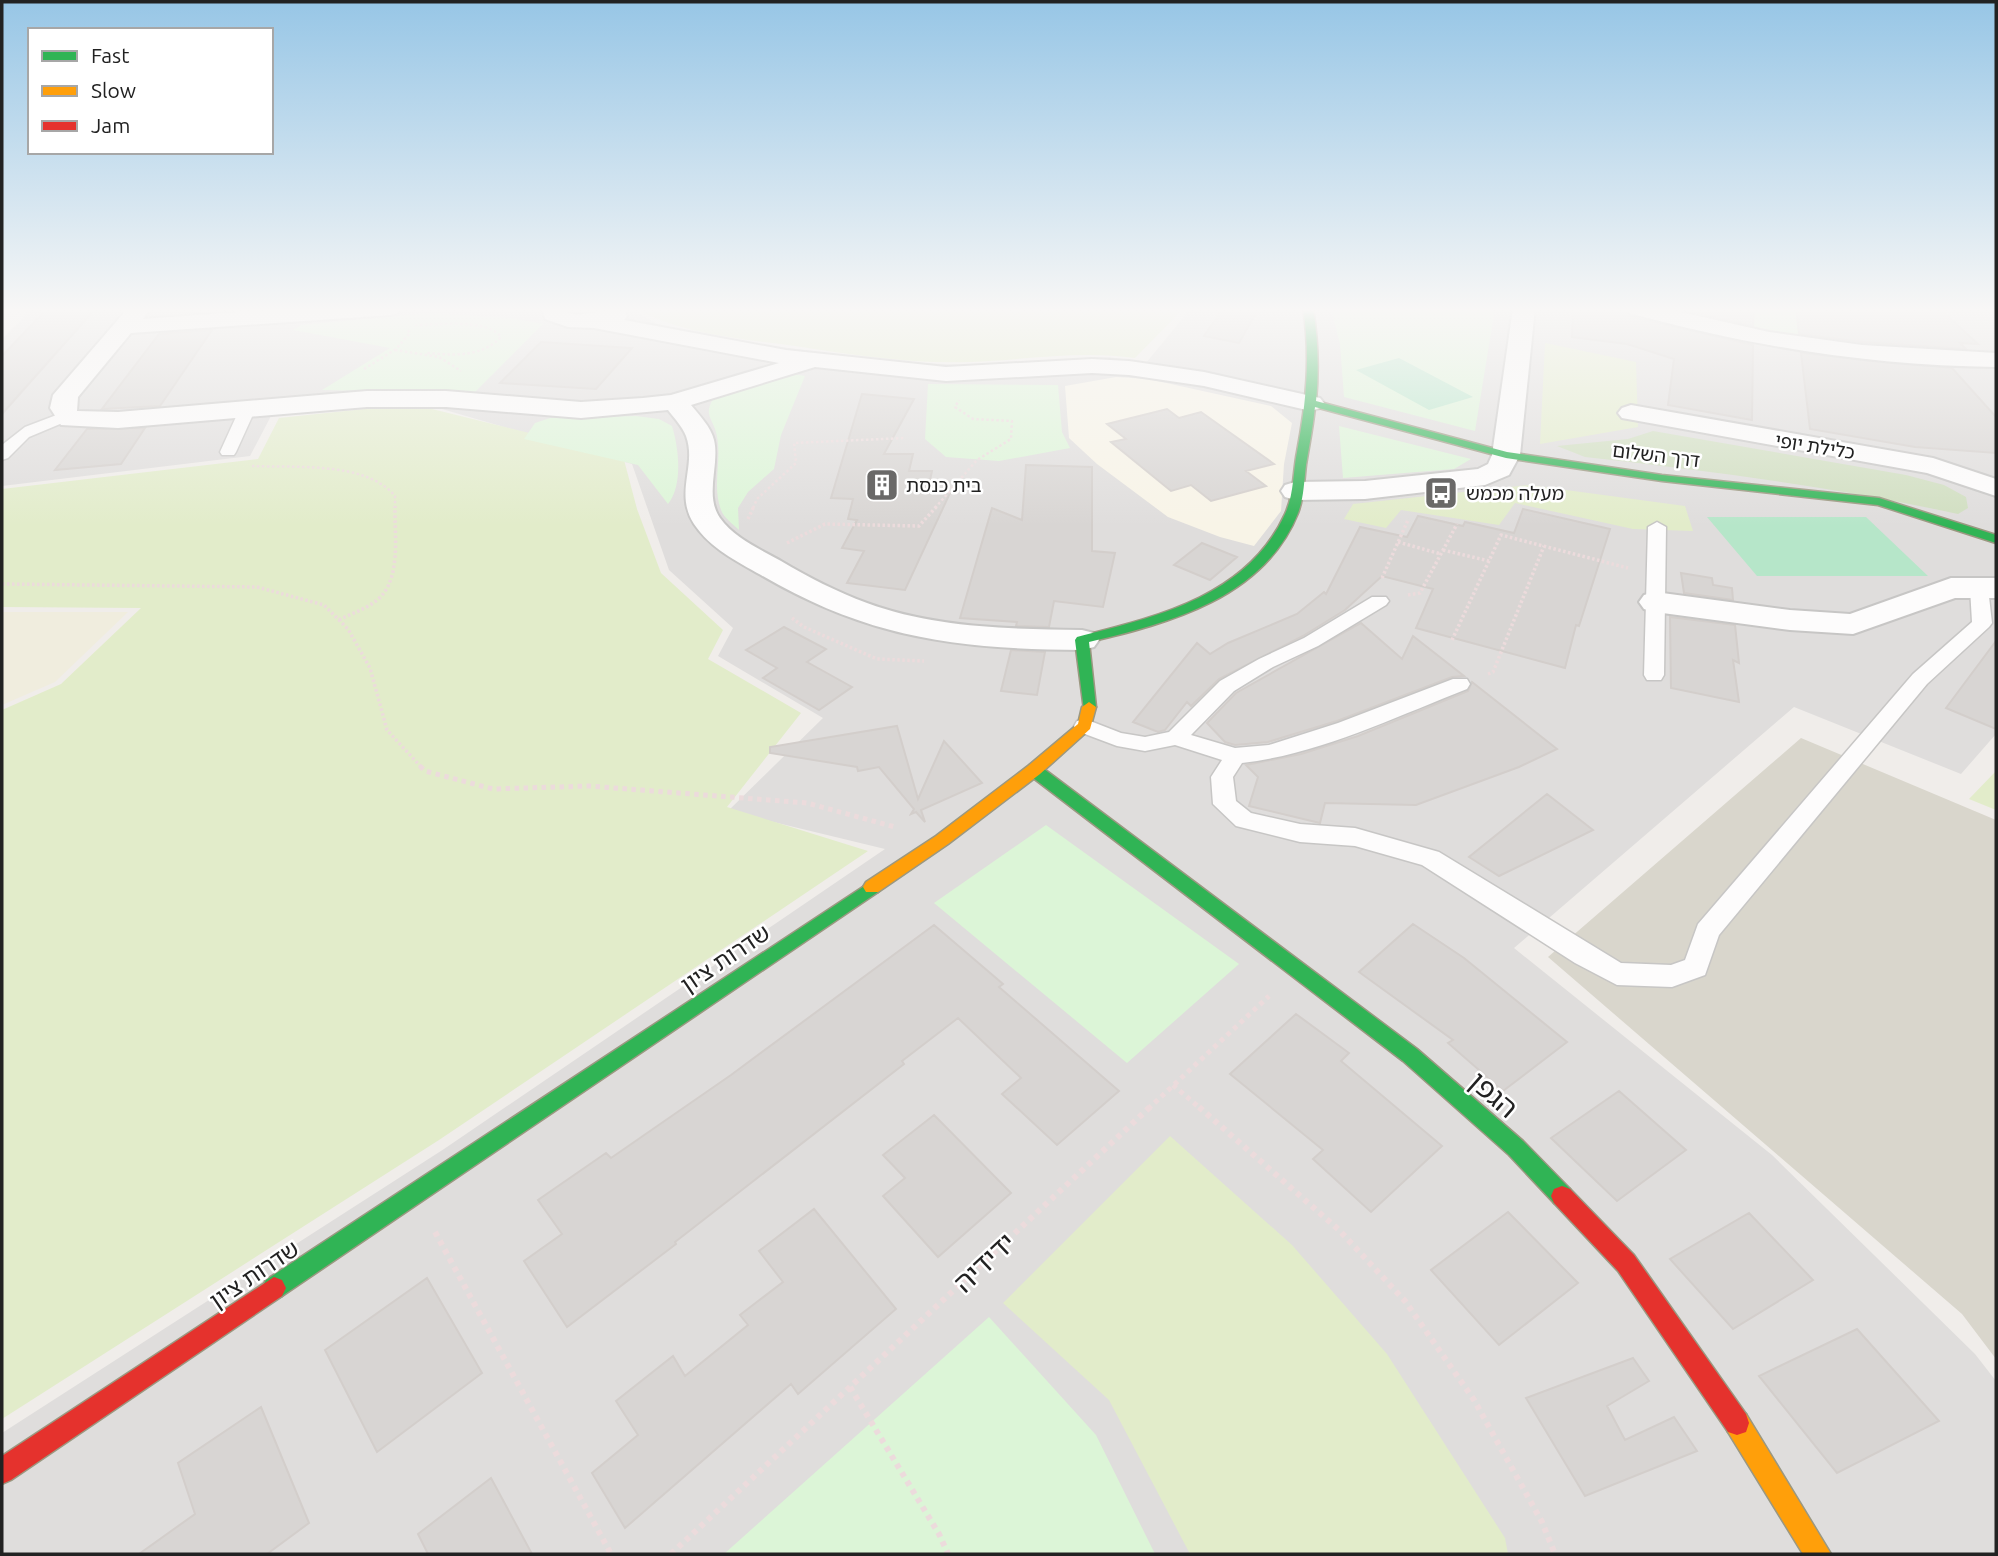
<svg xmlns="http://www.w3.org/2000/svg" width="1998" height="1556" viewBox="0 0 1998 1556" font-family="Ubuntu,'Noto Sans Hebrew',sans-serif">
	<rect width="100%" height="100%" fill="#f0edea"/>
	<!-- residential -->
	<path fill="#dfdddc" d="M33 308H637L638 313 663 327 731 340 882 361 967 365 1109 357 1146 363 1191 308H1996V734L1961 774 1794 707 1514 948 1772 1155 1975 1354 1996 1381V1554H2V1433L444 1149 885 849 728 811 823 718 718 656 733 628 669 570 632 464 435 407 381 405 271 416 250 456 2 486V339Z"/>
	<!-- education -->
	<path fill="#f8f4e7" d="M1116 377 1148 379 1271 406 1292 423 1284 464 1281 511 1254 546 1220 537 1168 517 1097 464 1069 438 1065 386Z"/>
	<!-- construction -->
	<path fill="#d9d6cc" d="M1801 738 1996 820V1359L1962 1314 1548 957Z"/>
	<!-- farmland -->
	<path fill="#f0edde" d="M2 612H128L55 682 2 705Z"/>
	<!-- grass -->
	<path fill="#e2ecca" d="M640 308H1184L1135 358C1081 350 1025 360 970 362 912 364 853 355 795 346 743 339 688 335 640 311Z
		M1545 343 1636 362 1638 427 1540 444Z
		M374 408 432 409 623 456 637 509 661 573 723 630 708 659 801 713 727 807 868 851 439 1140 2 1419V710L61 684 141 608 2 607V489L258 459 279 418Z
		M1529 485 1685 506 1693 531 1633 529 1515 503 1499 525 1401 510 1386 528 1344 519 1353 504Z
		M1996 771V810L1969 799Z
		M1170 1136 1292 1245 1387 1354 1505 1538 1508 1554H1190L1109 1400 1003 1303Z"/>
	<!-- forest -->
	<path fill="#d0dec0" d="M1653 431 1906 475 1944 485 1966 497 1968 508 1958 514C1835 487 1710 471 1585 457L1557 446 1628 439Z"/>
	<!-- park -->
	<path fill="#dcf5d7" d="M1331 308H1495L1475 431 1344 397 1340 344Z
		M1751 308 1802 309 1820 339 1743 325Z
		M430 313 511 318 543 324 474 393 322 390 390 348 293 330 301 325Z
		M794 374 805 376 781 435 774 469 748 492 738 508 739 530C733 524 724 518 721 510 711 484 724 455 715 429 710 416 705 413 713 399Z
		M928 384 1058 385 1062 432 1070 448 999 461 946 457 925 439Z
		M636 416 659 419 672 426C679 449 683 485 668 504L638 465 524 439 535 423 550 418Z
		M1339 426 1471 459 1454 469 1343 478Z
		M1046 825 1239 964 1127 1063 934 903Z
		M989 1317 1096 1435 1155 1554H724Z"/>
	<!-- pitch -->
	<path fill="#b6e6c9" d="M1399 358 1473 397 1429 410 1356 370Z
		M1707 517H1866L1928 576H1757Z"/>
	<!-- building -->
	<path fill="#d8d5d3" stroke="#d3cecb" stroke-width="2" d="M96 308 65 343 2 414V356L44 312Z
		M1223 308H1259L1239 343 1204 336Z
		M1573 308H1624L1628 316 1753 345 1752 420 1668 405 1674 359 1627 344 1572 337Z
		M1675 308H1754L1753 326Z
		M1796 308H1939L1978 344 1960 343 1966 349 1862 342 1799 334Z
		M212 330 160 406 102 409 159 334Z
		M541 342 632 348 596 389 500 383Z
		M1801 353 1952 368 1996 417V453L1915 447 1810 429Z
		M862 394 914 399 884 454H913L909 471H932L929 485 950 493 905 590 847 583 864 551 842 548 857 520 848 519 853 499 831 498Z
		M1167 409 1179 418 1201 412 1274 464 1246 471 1266 486 1211 501 1191 485 1171 491 1111 442 1126 439 1107 424Z
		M145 428 121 464 55 470 87 429Z
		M1026 465 1092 467V551L1115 553 1103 607 1054 601 1049 627 1016 626 1017 622 960 618 992 508 1022 520Z
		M1523 509 1610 529 1579 626 1576 625 1565 668 1416 628 1433 589 1382 576 1345 610 1303 636 1219 679 1191 706 1187 702 1165 730 1158 732 1133 722 1197 643 1210 654 1228 643 1297 614 1324 592 1326 594 1360 527 1407 537 1418 516 1463 526 1465 522 1514 533Z
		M1202 543 1237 557 1210 580 1174 565Z
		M1681 573 1712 578 1713 585 1732 588 1733 600 1684 593Z
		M1670 617 1735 625 1739 663 1733 660 1739 702 1671 688Z
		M1361 623 1402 659 1413 636 1464 676 1452 677 1337 721 1268 742 1235 745 1225 742 1207 723 1236 693Z
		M784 627 826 649 807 662 852 687 819 710 763 678 777 668 746 650Z
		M1996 641V729L1946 708Z
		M1011 650 1045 652 1037 695 1001 691Z
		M1472 682 1557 749 1519 767 1416 805 1325 803 1320 823 1249 806 1258 777 1246 765 1301 754 1358 736 1468 691Z
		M897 726 918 799 944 741 982 783 921 810 925 822 916 812 911 814 914 809 879 767 858 771 857 767 770 753V747Z
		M1547 794 1593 830 1499 876 1469 857Z
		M1413 924 1464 958 1567 1042 1503 1091 1448 1043 1453 1040 1359 972Z
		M934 925 1003 984 999 987 1119 1091 1057 1145 1002 1094 1021 1078 958 1018 902 1061 904 1064 675 1242 676 1244 567 1327 524 1261 562 1234 538 1200 606 1153 611 1158 731 1075Z
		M1296 1014 1349 1053 1341 1061 1442 1146 1371 1212 1313 1159 1323 1150 1230 1074Z
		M1619 1091 1686 1150 1617 1201 1551 1138Z
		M934 1115 1011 1193 938 1257 883 1196 905 1178 883 1155Z
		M814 1209 896 1309 798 1394 791 1384 625 1528 592 1473 638 1435 616 1401 673 1356 685 1376 748 1325 740 1315 783 1282 759 1251Z
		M1508 1212 1578 1283 1499 1345 1431 1270Z
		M1749 1213 1813 1280 1733 1329 1670 1259Z
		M427 1278 482 1373 377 1452 325 1350Z
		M1857 1329 1939 1421 1837 1473 1759 1376Z
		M1633 1358 1649 1381 1607 1406 1625 1440 1674 1417 1697 1451 1585 1496 1526 1398Z
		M261 1407 309 1523 267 1554H139L195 1514 178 1463Z
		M491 1478 532 1554H428L418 1534Z"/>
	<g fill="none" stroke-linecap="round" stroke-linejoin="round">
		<defs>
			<path id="lane" d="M248 403 256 408 236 452 234 455H222L220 452 240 408Z
				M67 411 75 416 72 419 29 437 8 458 2 460V445L25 427Z
				M1657 522 1666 527 1664 675 1661 680H1647L1644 675 1648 527Z
				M1979 582 1988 588 1992 623 1989 627 1927 684 1719 935 1705 975 1672 987 1617 985 1575 963 1422 865 1355 846 1300 842 1236 826 1213 804 1211 777 1222 760 1175 745 1145 751 1117 746 1077 731 1074 726 1077 721 1085 719 1121 733 1145 737 1169 732 1220 681 1259 659 1304 638 1372 597H1386L1389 601 1386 605 1318 646 1273 667 1234 691 1191 735 1235 748 1269 745 1338 723 1453 679H1467L1470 684 1467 689C1395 717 1320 754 1242 763L1233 777 1236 801 1251 813 1300 824 1355 828 1439 852 1621 963 1671 965 1685 960 1698 924 1913 674 1972 622 1970 588Z"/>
			<path id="street" d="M128 308H151L143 319 295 308H401L398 313 390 315 131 333 78 397 77 411 118 412 367 391H446L581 402 643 398 671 395 779 363 594 328 568 327 545 319 542 308H564L568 313C587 318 606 307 624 311L627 316 624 320 786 350 946 367 1092 359 1129 361 1204 372 1320 398 1324 403 1320 408 1311 411 1204 386 1129 375 1092 373 946 381 815 367 691 405C699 415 711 427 714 440 720 465 704 495 720 518 734 538 760 549 781 561 808 577 837 592 867 603 935 628 1010 629 1082 630L1094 633 1099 640 1094 647 1082 650C958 649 870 639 761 575 736 561 710 548 694 524 674 493 697 466 686 436 682 426 674 418 668 410L581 418 446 407H367L118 428 61 425 50 408 53 395Z
				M1513 308H1535L1520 455 1509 475 1485 485 1365 499 1295 500 1285 497 1281 491 1285 485 1295 482 1365 481 1478 469 1488 464 1492 455Z
				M1626 308H1663L1769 332 1862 345 1996 353V367C1872 366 1749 346 1629 313Z
				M1631 405 1933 458 1996 479V496L1927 473 1622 418 1618 413 1622 408Z
				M1951 578H1996V598H1955L1853 634 1790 630 1655 612 1644 609 1639 602 1644 595 1655 592 1790 610 1850 614Z"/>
			<path id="fast" d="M1303 308H1313C1318 339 1319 370 1316 401L1507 452 1662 475 1879 498 1996 535V543L1878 505 1662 481 1506 458 1315 407C1313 427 1309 446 1306 465 1304 481 1304 498 1298 513 1264 598 1170 623 1089 642L1096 707 1089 712 1084 710 1075 640 1077 637C1157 617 1248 596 1285 514 1294 495 1293 472 1297 452 1306 404 1311 357 1303 308Z
				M1034 765 1040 766 1417 1049 1523 1141 1570 1189 1573 1196 1570 1203 1562 1206 1554 1203 1509 1155 1403 1061 1028 774 1026 770Z
				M872 881 878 882 881 887 878 892 282 1296 274 1299 266 1296 262 1288 266 1280Z"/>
			<path id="slow" d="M1089 702 1096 707 1090 729 1040 774 948 844 878 892H866L863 887 866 882 936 836 1028 766 1078 724 1082 707Z
				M1737 1411 1746 1414 1831 1554H1803L1728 1432 1725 1423 1728 1414Z"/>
			<path id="jam" d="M1562 1186 1570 1189 1634 1255 1746 1414 1749 1423 1746 1432 1737 1435 1728 1432 1618 1271 1554 1203 1551 1196 1554 1189Z
				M274 1277 282 1280 286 1288 282 1296 11 1480 2 1484V1456Z"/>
		</defs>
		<!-- lane casing -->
		<use href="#lane" stroke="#c7c6c5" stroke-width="3"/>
		<!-- street casing -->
		<use href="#street" stroke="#c7c6c5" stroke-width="4"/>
		<!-- fast casing -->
		<use href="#fast" stroke="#9b9881" stroke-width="3"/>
		<!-- slow casing -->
		<use href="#slow" stroke="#9b9881" stroke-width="3"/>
		<!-- jam casing -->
		<use href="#jam" stroke="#9b9881" stroke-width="3"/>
		<!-- path-far3 -->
		<path stroke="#ecdbdc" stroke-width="2.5" stroke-dasharray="2.5 2.5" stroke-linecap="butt" d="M415 325C437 325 487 318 501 337 481 358 453 355 426 353
			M395 350 439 357 461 371
			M364 369 396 349 410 333 407 329
			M252 466C295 468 366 461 395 496V508
			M753 508 757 499 796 463 794 443 905 438
			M935 508 977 460 1011 439 1012 421 973 419 955 407 959 400"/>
		<!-- path-far2 -->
		<path stroke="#ecdbdc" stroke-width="3.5" stroke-dasharray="2.5 2.5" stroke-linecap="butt" d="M748 519 754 506
			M1398 542 1441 554
			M787 543 825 524 919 526 937 506
			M1443 550 1489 561
			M1382 578 1408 520
			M2 584 257 587 324 605 348 629 370 668 387 730 422 768
			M1408 595 1420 593 1457 524
			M792 618 804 627 877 659 924 661
			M339 620C350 614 363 610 373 603 403 584 394 536 395 506
			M1452 640 1501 535 1628 568
			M1488 674 1493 672 1544 546"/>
		<!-- path-far1 -->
		<path stroke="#ecdbdc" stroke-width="5" stroke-dasharray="4.5 4.5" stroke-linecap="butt" d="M420 766 425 771 493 789 589 786 807 803 895 827
			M1173 1085 1201 1109
			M1148 1109 1269 996"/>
		<!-- path -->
		<path stroke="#ecdbdc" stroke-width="6" stroke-dasharray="5 5" stroke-linecap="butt" d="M1199 1107 1339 1230 1405 1301 1474 1400 1542 1522 1555 1554
			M435 1232 611 1554
			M850 1387 939 1534 948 1554
			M671 1554 1150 1107"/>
		<!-- lane -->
		<use href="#lane" fill="#fdfcfc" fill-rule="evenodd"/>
		<!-- street -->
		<use href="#street" fill="#fdfcfc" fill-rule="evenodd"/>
		<!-- fast -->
		<use href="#fast" fill="#30b455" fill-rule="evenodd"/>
		<!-- slow -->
		<use href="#slow" fill="#ff9f0a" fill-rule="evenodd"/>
		<!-- jam -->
		<use href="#jam" fill="#e5322d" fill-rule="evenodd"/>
	</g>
	<!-- sky -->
	<linearGradient id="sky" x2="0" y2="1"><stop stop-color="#97c6e6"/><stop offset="0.59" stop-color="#f8f7f6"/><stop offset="1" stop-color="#f8f7f6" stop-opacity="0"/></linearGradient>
	<rect width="1998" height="526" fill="url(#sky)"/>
	<!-- icons -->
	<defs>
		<symbol id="building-square" viewBox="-11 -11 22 22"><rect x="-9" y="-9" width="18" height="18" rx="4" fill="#6a6968" stroke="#fff"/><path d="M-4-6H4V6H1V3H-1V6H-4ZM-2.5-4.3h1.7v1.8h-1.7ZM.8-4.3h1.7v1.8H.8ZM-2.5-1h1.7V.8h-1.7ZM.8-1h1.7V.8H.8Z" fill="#fff"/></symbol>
		<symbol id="bus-square" viewBox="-11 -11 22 22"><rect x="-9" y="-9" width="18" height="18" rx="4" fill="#6a6968" stroke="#fff"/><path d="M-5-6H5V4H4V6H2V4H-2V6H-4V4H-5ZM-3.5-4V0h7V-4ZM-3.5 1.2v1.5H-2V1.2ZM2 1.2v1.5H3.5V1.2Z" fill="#fff"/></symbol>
	</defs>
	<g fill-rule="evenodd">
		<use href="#building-square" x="863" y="466" width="38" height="38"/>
		<use href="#bus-square" x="1422" y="474" width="38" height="38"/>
	</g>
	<g text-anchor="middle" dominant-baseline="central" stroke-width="5" stroke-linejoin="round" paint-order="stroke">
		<!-- far-street labels -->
		<g font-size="19" fill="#222" stroke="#fff">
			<text transform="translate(1815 446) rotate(9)">כלילת יופי</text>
			<text transform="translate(1656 455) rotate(7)">דרך השלום</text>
		</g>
		<!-- far-poi labels -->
		<g font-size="19" fill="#222" stroke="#fff" text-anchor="start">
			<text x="906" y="485">בית כנסת</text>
			<text x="1466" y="493">מעלה מכמש</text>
		</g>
		<!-- street labels -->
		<g font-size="23" fill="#222" stroke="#fff">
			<text transform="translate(725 958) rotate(-34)">שדרות ציון</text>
			<text transform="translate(254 1274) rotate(-34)">שדרות ציון</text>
		</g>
		<!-- near-street labels -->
		<g font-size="28" fill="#222" stroke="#fff">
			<text transform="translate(1494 1094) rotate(41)">הגפן</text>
			<text transform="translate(984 1262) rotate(-43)">ידידיה</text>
		</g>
	</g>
	<!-- border -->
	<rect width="1998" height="1556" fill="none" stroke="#222222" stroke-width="7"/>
	<!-- legend -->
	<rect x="28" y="28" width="245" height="126" fill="#ffffff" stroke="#a7a7a7" stroke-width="2"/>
	<rect x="42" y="51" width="35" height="10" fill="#30b455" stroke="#a7a7a7" stroke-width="2"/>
	<text x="91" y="63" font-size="21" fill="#222222">Fast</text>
	<rect x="42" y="86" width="35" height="10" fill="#ff9f0a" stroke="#a7a7a7" stroke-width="2"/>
	<text x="91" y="98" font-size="21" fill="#222222">Slow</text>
	<rect x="42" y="121" width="35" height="10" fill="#e5322d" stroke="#a7a7a7" stroke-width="2"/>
	<text x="91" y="133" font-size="21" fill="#222222">Jam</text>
</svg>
